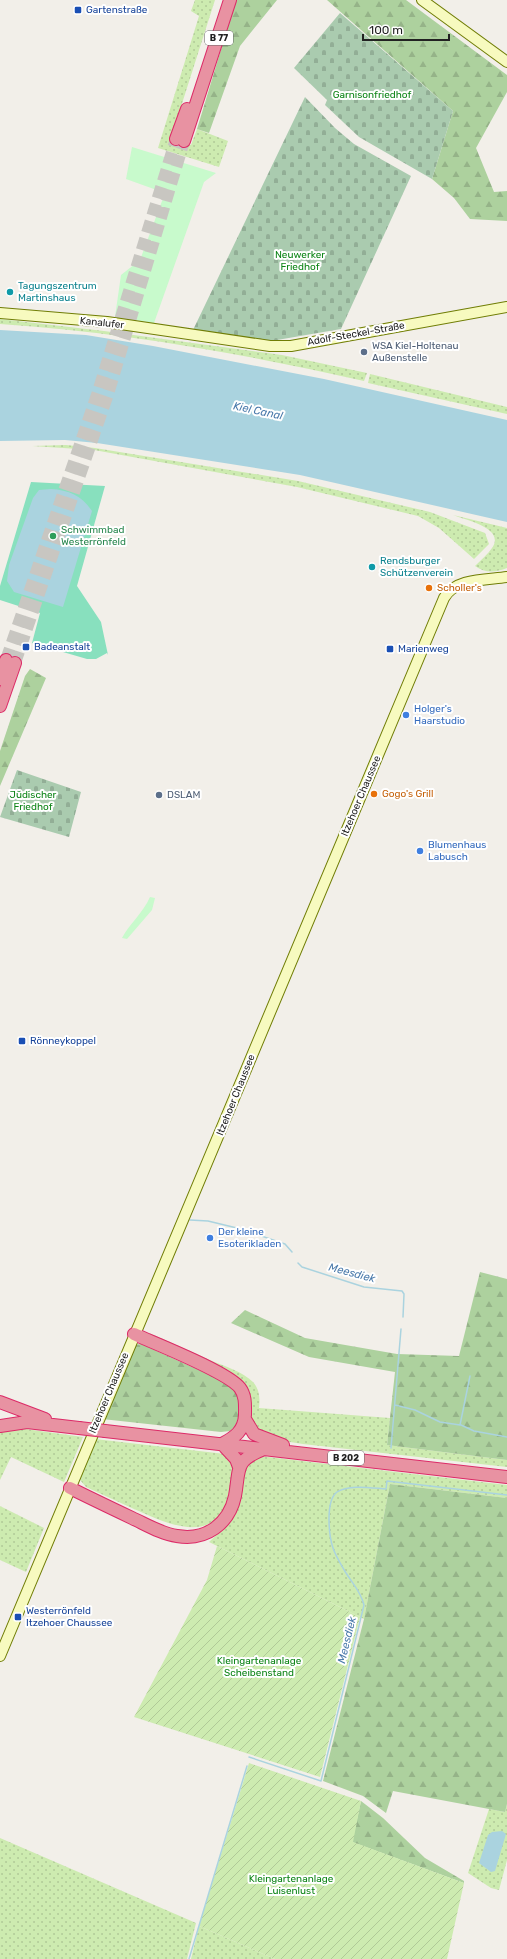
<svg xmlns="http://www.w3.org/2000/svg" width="507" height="1959" viewBox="0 0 507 1959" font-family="Rubik,sans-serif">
	<defs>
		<pattern id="grass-dots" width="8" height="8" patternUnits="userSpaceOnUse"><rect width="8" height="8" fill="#cdebb0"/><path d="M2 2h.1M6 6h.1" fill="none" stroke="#b0c997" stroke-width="1.8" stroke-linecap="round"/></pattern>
		<pattern id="forest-firs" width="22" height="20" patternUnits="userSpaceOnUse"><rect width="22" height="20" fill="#add19e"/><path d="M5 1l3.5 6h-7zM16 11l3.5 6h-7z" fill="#95b388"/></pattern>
		<pattern id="cemetery-stones" width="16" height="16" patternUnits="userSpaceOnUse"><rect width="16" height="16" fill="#aacbaf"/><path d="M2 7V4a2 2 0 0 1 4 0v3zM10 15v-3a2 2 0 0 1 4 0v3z" fill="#92ae96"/></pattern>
		<pattern id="garden-furrows" width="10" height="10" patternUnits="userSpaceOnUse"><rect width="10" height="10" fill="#cdebb0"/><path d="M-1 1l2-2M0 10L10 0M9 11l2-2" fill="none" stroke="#b0c997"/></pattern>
	</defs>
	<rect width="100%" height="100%" fill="#f2efe9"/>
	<!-- grass -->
	<path fill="url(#grass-dots)" d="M195 0H215L171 138 191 145 197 129 228 141 219 167 158 148 199 16 191 11Z
		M0 319 104 331 282 355 367 373 364 381C244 354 123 332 0 324Z
		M370 374 507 407V414L368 383Z
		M66 445 95 448 298 481 430 512 485 533 489 544 474 559 439 528 418 516 297 487 94 450 32 446Z
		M453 515 507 528V568C496 572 486 574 475 566 481 560 488 554 492 548 506 528 465 520 453 515Z
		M149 1333C170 1342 191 1351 212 1361 225 1366 243 1372 253 1382 260 1390 260 1399 259 1408L390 1418 387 1445 507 1460V1467L303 1444C284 1441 255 1439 250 1416 249 1412 250 1405 251 1400Z
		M18 1428 83 1437 64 1482 11 1457 0 1480V1430Z
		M95 1439 225 1454 234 1464C233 1474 233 1487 229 1497 214 1547 166 1523 134 1509 118 1502 102 1494 86 1487L80 1480V1475Z
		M259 1456 507 1485V1498L390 1484 364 1619 209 1542C241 1514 239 1503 246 1463Z
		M0 1506 44 1528 26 1572 0 1560Z
		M507 1804V1860L499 1890 491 1888 468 1873 489 1809 505 1812Z
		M0 1838 196 1923 187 1959H0Z
		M199 1926 275 1959H191Z"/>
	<!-- forest -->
	<path fill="url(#forest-firs)" d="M236 0H277L240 46 209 133 197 129Z
		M327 0H406L507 75V92L476 148 494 192 507 191V221L470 219 454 198 432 179 453 111Z
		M30 669 46 678 0 786V751L25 676Z
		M480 1272 507 1279V1460L387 1445 395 1372 309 1357 231 1323 245 1310 305 1338 397 1354 459 1356Z
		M141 1344 230 1384 240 1397V1405L237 1425 230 1431 221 1432 102 1419 135 1345Z
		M390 1484 507 1498V1804L505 1812 393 1791 386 1813 363 1796 323 1781 364 1619Z
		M361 1801 383 1818 425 1858 464 1881V1883L352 1842Z"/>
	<!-- cemetery -->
	<path fill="url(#cemetery-stones)" d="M340 13 453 111 432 179 359 137 325 105 327 100 294 68Z
		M305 97 335 128 354 144 411 176 341 329 277 340H258L193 330Z
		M17 770 81 792 69 837 0 817Z"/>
	<!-- park -->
	<path fill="#c8facc" d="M132 147 216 173 204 182 154 323 115 317 121 275 140 260 165 193 126 179Z
		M150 897 155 898 152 910 127 939 122 938C130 923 143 913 150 897Z"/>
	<!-- garden -->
	<path fill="url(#garden-furrows)" d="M217 1546 360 1617 320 1777 134 1717 207 1580Z
		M249 1763 361 1801 353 1842 464 1883 447 1959H275L199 1926Z"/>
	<!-- pitch -->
	<path fill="#88e0be" d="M31 482 105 486 77 586 101 622 108 655 107 653 96 659H87L32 643 40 613 0 600V586Z"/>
	<!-- water -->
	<path fill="#aad3df" d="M0 330 86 335 153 346 324 379 507 420V522L300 475 97 443 65 440 0 441Z
		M51 489C69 490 82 496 92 511L63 607 14 592 7 581 9 565 33 498 39 490Z
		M502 1831 506 1834 495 1871 491 1872 479 1863 488 1835 492 1832Z"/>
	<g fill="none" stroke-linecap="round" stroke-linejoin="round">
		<!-- stream -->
		<path stroke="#aad3df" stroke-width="1.5" d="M190 1220 208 1221 241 1229 285 1244 292 1252
			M298 1263 302 1267 364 1287 402 1291 404 1294 403 1317
			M395 1405 415 1410 440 1422 460 1425 470 1376
			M461 1425 474 1431 507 1437
			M391 1448 401 1329
			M249 1757 321 1781 364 1605C361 1592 353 1584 346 1573 342 1566 336 1557 333 1548 329 1536 325 1501 337 1492 349 1484 372 1488 386 1489L387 1481 507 1495
			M189 1959 247 1766"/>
		<!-- highway-tunnel -->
		<path stroke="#c8c6c1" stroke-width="12" stroke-dasharray="12 6" stroke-linecap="butt" d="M6 660 98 392 176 139
			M15 663 108 394 184 141"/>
		<defs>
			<path id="secondary" d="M422 0 507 62
				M0 313 107 322 270 346H291L507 307
				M0 1656 444 598C455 578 487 580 507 577"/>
			<path id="highway" d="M176 139 187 109
				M184 141 230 0
				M0 679 6 660
				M0 706 15 663
				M134 1334C156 1344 228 1372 240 1388 246 1396 245 1406 245 1415 244 1431 235 1437 222 1444
				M0 1402 45 1419
				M245 1419 254 1434 283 1445
				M0 1426 27 1422 79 1428
				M105 1431 507 1477
				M222 1444 236 1459 239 1467
				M70 1488C90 1498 111 1508 132 1518 147 1525 162 1534 177 1536 206 1541 229 1524 235 1496 240 1468 234 1461 264 1449"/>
		</defs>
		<!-- secondary casing -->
		<use href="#secondary" stroke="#707d05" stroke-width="12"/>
		<!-- highway casing -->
		<use href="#highway" stroke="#dc2a67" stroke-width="14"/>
		<!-- secondary -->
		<use href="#secondary" stroke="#f7fabf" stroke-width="10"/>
		<!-- highway -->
		<use href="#highway" stroke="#e892a2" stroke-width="12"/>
		<defs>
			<path id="highway-bridge" d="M79 1428 105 1431"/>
		</defs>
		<!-- highway-bridge casing -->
		<use href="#highway-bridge" stroke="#dc2a67" stroke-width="14" stroke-linecap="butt"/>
		<!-- highway-bridge -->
		<use href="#highway-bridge" stroke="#e892a2" stroke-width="12"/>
	</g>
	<!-- markers -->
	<g fill="#1a4fb4" stroke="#fff" stroke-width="1.5">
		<rect x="74" y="6" width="8" height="8" rx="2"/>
		<rect x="22" y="643" width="8" height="8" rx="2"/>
		<rect x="386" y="645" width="8" height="8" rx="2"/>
		<rect x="18" y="1037" width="8" height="8" rx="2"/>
		<rect x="14" y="1613" width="8" height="8" rx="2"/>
	</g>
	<g fill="#0f9aa8" stroke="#fff" stroke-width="1.5">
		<circle cx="10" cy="292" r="4"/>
		<circle cx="372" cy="567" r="4"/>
	</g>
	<g fill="#5c6f8a" stroke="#fff" stroke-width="1.5">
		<circle cx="364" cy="352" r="4"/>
		<circle cx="159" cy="795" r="4"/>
	</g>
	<circle fill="#2e9e5b" stroke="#fff" stroke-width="1.5" cx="53" cy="536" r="4"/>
	<g fill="#e8710a" stroke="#fff" stroke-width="1.5">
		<circle cx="429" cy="588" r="4"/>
		<circle cx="374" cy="794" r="4"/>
	</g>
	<g fill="#3f7fe0" stroke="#fff" stroke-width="1.5">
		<circle cx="406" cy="715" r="4"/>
		<circle cx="420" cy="851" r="4"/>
		<circle cx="210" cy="1238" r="4"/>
	</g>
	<g text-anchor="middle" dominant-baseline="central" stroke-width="4" stroke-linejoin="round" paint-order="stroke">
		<!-- shield labels -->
		<g fill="#fff" stroke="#646464" stroke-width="1">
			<rect x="205" y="31" width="28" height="14" rx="3"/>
			<rect x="328" y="1451" width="36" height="14" rx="3"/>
		</g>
		<g font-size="9" font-weight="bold" fill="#222">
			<text x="219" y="38">B 77</text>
			<text x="346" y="1458">B 202</text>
		</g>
		<!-- transit labels -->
		<g font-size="10" fill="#164399" stroke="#fff" text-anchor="start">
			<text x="86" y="10">Gartenstraße</text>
			<text x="34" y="647">Badeanstalt</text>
			<text x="398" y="649">Marienweg</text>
			<text x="30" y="1041">Rönneykoppel</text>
			<text x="26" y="1611">Westerrönfeld<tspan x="26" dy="12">Itzehoer Chaussee</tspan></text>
		</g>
		<!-- park labels -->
		<g font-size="10" fill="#0c8416" stroke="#fff">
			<text x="372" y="95">Garnisonfriedhof</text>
			<text x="300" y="255">Neuwerker<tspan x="300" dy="12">Friedhof</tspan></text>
			<text x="33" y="795">Jüdischer<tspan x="33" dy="12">Friedhof</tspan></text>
			<text x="259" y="1661">Kleingartenanlage<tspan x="259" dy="12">Scheibenstand</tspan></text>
			<text x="291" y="1879">Kleingartenanlage<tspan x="291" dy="12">Luisenlust</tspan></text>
		</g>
		<!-- culture labels -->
		<g font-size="10" fill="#0d838f" stroke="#fff" text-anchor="start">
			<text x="18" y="286">Tagungszentrum<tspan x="18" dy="12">Martinshaus</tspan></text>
			<text x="380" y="561">Rendsburger<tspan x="380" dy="12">Schützenverein</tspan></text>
		</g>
		<!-- street labels -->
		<g font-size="10" fill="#222" stroke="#fff">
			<text transform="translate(102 323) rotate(6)">Kanalufer</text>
			<text transform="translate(356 334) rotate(-10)">Adolf-Steckel-Straße</text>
			<text transform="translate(361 796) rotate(-67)">Itzehoer Chaussee</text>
			<text transform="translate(236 1095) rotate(-68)">Itzehoer Chaussee</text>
			<text transform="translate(109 1393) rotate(-67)">Itzehoer Chaussee</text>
		</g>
		<!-- service labels -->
		<g font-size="10" fill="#4e5e75" stroke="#fff" text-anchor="start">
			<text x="372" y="346">WSA Kiel-Holtenau<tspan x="372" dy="12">Außenstelle</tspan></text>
			<text x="167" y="795">DSLAM</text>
		</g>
		<!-- leisure labels -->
		<g font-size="10" fill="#27864d" stroke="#fff" text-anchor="start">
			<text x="61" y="530">Schwimmbad<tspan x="61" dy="12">Westerrönfeld</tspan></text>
		</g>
		<!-- food labels -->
		<g font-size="10" fill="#c56008" stroke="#fff" text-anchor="start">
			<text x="437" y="588">Scholler's</text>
			<text x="382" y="794">Gogo's Grill</text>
		</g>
		<!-- shop labels -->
		<g font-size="10" fill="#366cbe" stroke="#fff" text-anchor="start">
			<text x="414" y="709">Holger's<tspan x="414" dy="12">Haarstudio</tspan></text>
			<text x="428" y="845">Blumenhaus<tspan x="428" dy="12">Labusch</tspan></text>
			<text x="218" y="1232">Der kleine<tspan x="218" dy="12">Esoterikladen</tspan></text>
		</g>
		<!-- water labels -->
		<g font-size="11" font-style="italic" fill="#4a7aab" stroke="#fff">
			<text transform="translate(258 411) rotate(12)">Kiel Canal</text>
			<text transform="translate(352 1273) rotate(15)">Meesdiek</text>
			<text transform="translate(347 1640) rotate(-76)">Meesdiek</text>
		</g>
	</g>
	<!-- scale -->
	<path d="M363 34v6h86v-6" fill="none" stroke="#222222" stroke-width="2"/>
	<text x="369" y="34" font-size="12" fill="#222222" stroke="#ffffff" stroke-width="3" paint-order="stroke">100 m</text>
</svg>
